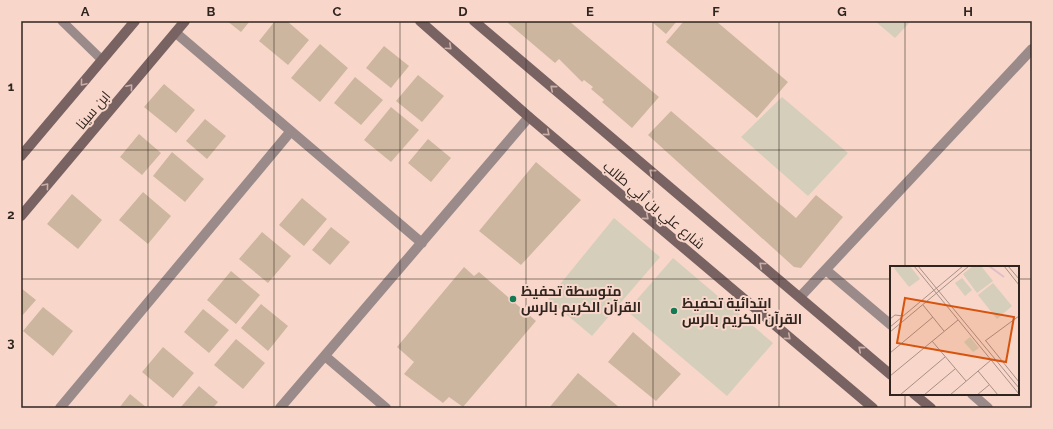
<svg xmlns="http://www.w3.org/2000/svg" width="1053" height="429" viewBox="0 0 1053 429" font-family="Raleway,Cairo,sans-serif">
	<rect width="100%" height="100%" fill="#f8d7ca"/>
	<!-- pitch -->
	<path fill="#d5ceba" d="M875 21H911L895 38Z
		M782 97 848 153 808 196 741 137Z
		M614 218 660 257 592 336 548 299Z
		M673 258 773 343 727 396 627 311Z"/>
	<!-- building -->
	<path fill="#cdb69f" d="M227 21H250L241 32Z
		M275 21H287L309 40 288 65 259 41Z
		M509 21H569L659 97 632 128 602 102 604 100 591 89 593 87 584 80 582 82 559 59 555 63 508 23Z
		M651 21H677L666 34Z
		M684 21H716L788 82 757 118 666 42Z
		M320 44 348 68 320 102 291 78Z
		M384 46 409 66 391 88 366 68Z
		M418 75 444 96 422 122 396 101Z
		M355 77 383 100 361 125 334 103Z
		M164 84 195 110 176 133 144 107Z
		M391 107 419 130 391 162 364 140Z
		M671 111 796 218 816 195 843 217 801 268 794 267 648 135Z
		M205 119 226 136 207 159 186 141Z
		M139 134 161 153 142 175 120 157Z
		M428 139 451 158 431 182 408 163Z
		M172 152 204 179 185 202 153 176Z
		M536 162 581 200 521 265 479 231Z
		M143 192 171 216 148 244 119 220Z
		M72 194 102 220 78 249 47 224Z
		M302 198 327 219 304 246 279 225Z
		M331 227 350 242 330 265 312 250Z
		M262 232 291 256 268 283 239 259Z
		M464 267 474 276 479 272 536 321 463 407 449 397 443 403 404 374 414 362 397 347Z
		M231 271 260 295 236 324 207 300Z
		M21 288 36 300 21 317Z
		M261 304 288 326 268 351 241 328Z
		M43 307 73 331 53 356 23 331Z
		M203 309 229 330 209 353 184 332Z
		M633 332 681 374 656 401 608 362Z
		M236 339 265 363 243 389 214 365Z
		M163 347 194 373 173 398 142 372Z
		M578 373 620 408H549Z
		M199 386 218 402 213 408H180Z
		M130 394 147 408H119Z"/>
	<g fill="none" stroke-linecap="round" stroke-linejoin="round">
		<!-- lane -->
		<path stroke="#9a8a8a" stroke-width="9" d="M62 21 102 60"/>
		<!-- street -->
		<path stroke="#9a8a8a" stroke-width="10" d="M176 33 422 243
			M826 270 891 325
			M800 297 1032 49
			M325 356 386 408
			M972 394 988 408
			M60 408 291 131
			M280 408 529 117"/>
		<!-- secondary -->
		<path stroke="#786262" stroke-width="10" d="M420 21 529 117 873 408
			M474 21 891 375
			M21 156 135 21
			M21 216 185 21
			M914 394 931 408"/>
	</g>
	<!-- one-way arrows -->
	<defs><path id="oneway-chevron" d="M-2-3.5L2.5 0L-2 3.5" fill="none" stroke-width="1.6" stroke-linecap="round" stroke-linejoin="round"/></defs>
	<g stroke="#cbaea6">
		<use href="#oneway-chevron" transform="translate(449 47) rotate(42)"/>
		<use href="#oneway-chevron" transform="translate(83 83) rotate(130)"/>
		<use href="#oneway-chevron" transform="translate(130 87) rotate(-50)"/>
		<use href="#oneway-chevron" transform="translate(553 88) rotate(-140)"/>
		<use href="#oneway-chevron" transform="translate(547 133) rotate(40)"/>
		<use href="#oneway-chevron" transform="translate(652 172) rotate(-140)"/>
		<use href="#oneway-chevron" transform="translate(46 186) rotate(-50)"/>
		<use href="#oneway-chevron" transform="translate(646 217) rotate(40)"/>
		<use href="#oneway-chevron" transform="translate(762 265) rotate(-140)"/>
		<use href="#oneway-chevron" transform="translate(788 337) rotate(40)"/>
		<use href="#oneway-chevron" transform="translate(861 349) rotate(-140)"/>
	</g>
	<!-- grid -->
	<path fill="none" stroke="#30241f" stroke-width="1" stroke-opacity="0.55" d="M148 21V408M274 21V408M400 21V408M526 21V408M653 21V408M779 21V408M905 21V267M21 150H1032M21 279H891M1018 279H1032M905 394V408"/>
	<!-- markers -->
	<g fill="#147a54" stroke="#f8d7ca" stroke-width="1.5">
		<circle cx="513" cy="299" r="4"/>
		<circle cx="674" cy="311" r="4"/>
	</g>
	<g text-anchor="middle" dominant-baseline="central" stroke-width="4" stroke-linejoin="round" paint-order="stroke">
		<!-- street labels -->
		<g font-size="14" fill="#30241f" stroke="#f8d7ca">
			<text transform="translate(93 110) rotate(-50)">ابن سينا</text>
			<text transform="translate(654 205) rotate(40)">شارع علي بن أبي طالب</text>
		</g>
		<!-- poi labels -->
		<g font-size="14" font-weight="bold" fill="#30241f" stroke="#f8d7ca" text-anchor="start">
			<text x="521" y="291">متوسطة تحفيظ<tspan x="521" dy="16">القرآن الكريم بالرس</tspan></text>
			<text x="682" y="303">ابتدائية تحفيظ<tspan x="682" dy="16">القرآن الكريم بالرس</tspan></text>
		</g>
	</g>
	<!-- overview -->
	<g transform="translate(890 266)">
		<rect width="129" height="129" fill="#f8d7ca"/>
		<path d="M6 0H20L30 13 19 21 4 2ZM83 0H91L103 15 87 27 73 8ZM72 12 82 24 75 30 65 17ZM103 17 122 40 107 53 88 29ZM80 71 89 82 83 86 74 76Z" fill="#d5ceba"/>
		<path fill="none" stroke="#e1bcc9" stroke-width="2" d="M99 0 114 11"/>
		<path fill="none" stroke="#a88f86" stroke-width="1" d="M24 0 129 128M28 0 129 122M114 0 129 19M118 0 129 13M33 39 54 65M0 53 5 49 13 50M0 61 73 0M0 66 79 0M42 75 76 115M95 75 129 50M96 75 129 116M0 87 43 51M88 105 108 129M0 110 68 54M10 129 55 91M34 129 65 103M60 129 101 94M87 129 99 119"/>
		<path fill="#d6540e" fill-opacity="0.15" stroke="#d6540e" stroke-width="2" d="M15 32 124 51 116 96 7 77Z"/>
		<rect width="129" height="129" fill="none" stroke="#30241f" stroke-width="2"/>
	</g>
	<!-- border -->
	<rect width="1053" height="429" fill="none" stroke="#f8d7ca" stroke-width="44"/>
	<rect x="22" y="22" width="1009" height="385" fill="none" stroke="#30241f" stroke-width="1.5"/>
	<g font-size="13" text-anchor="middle" font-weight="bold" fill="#30241f">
		<text x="85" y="16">A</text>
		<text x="211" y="16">B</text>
		<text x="337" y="16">C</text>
		<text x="463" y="16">D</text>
		<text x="590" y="16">E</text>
		<text x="716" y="16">F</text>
		<text x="842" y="16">G</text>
		<text x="968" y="16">H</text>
		<text x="11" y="91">1</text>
		<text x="11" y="219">2</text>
		<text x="11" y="347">3</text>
	</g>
</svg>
